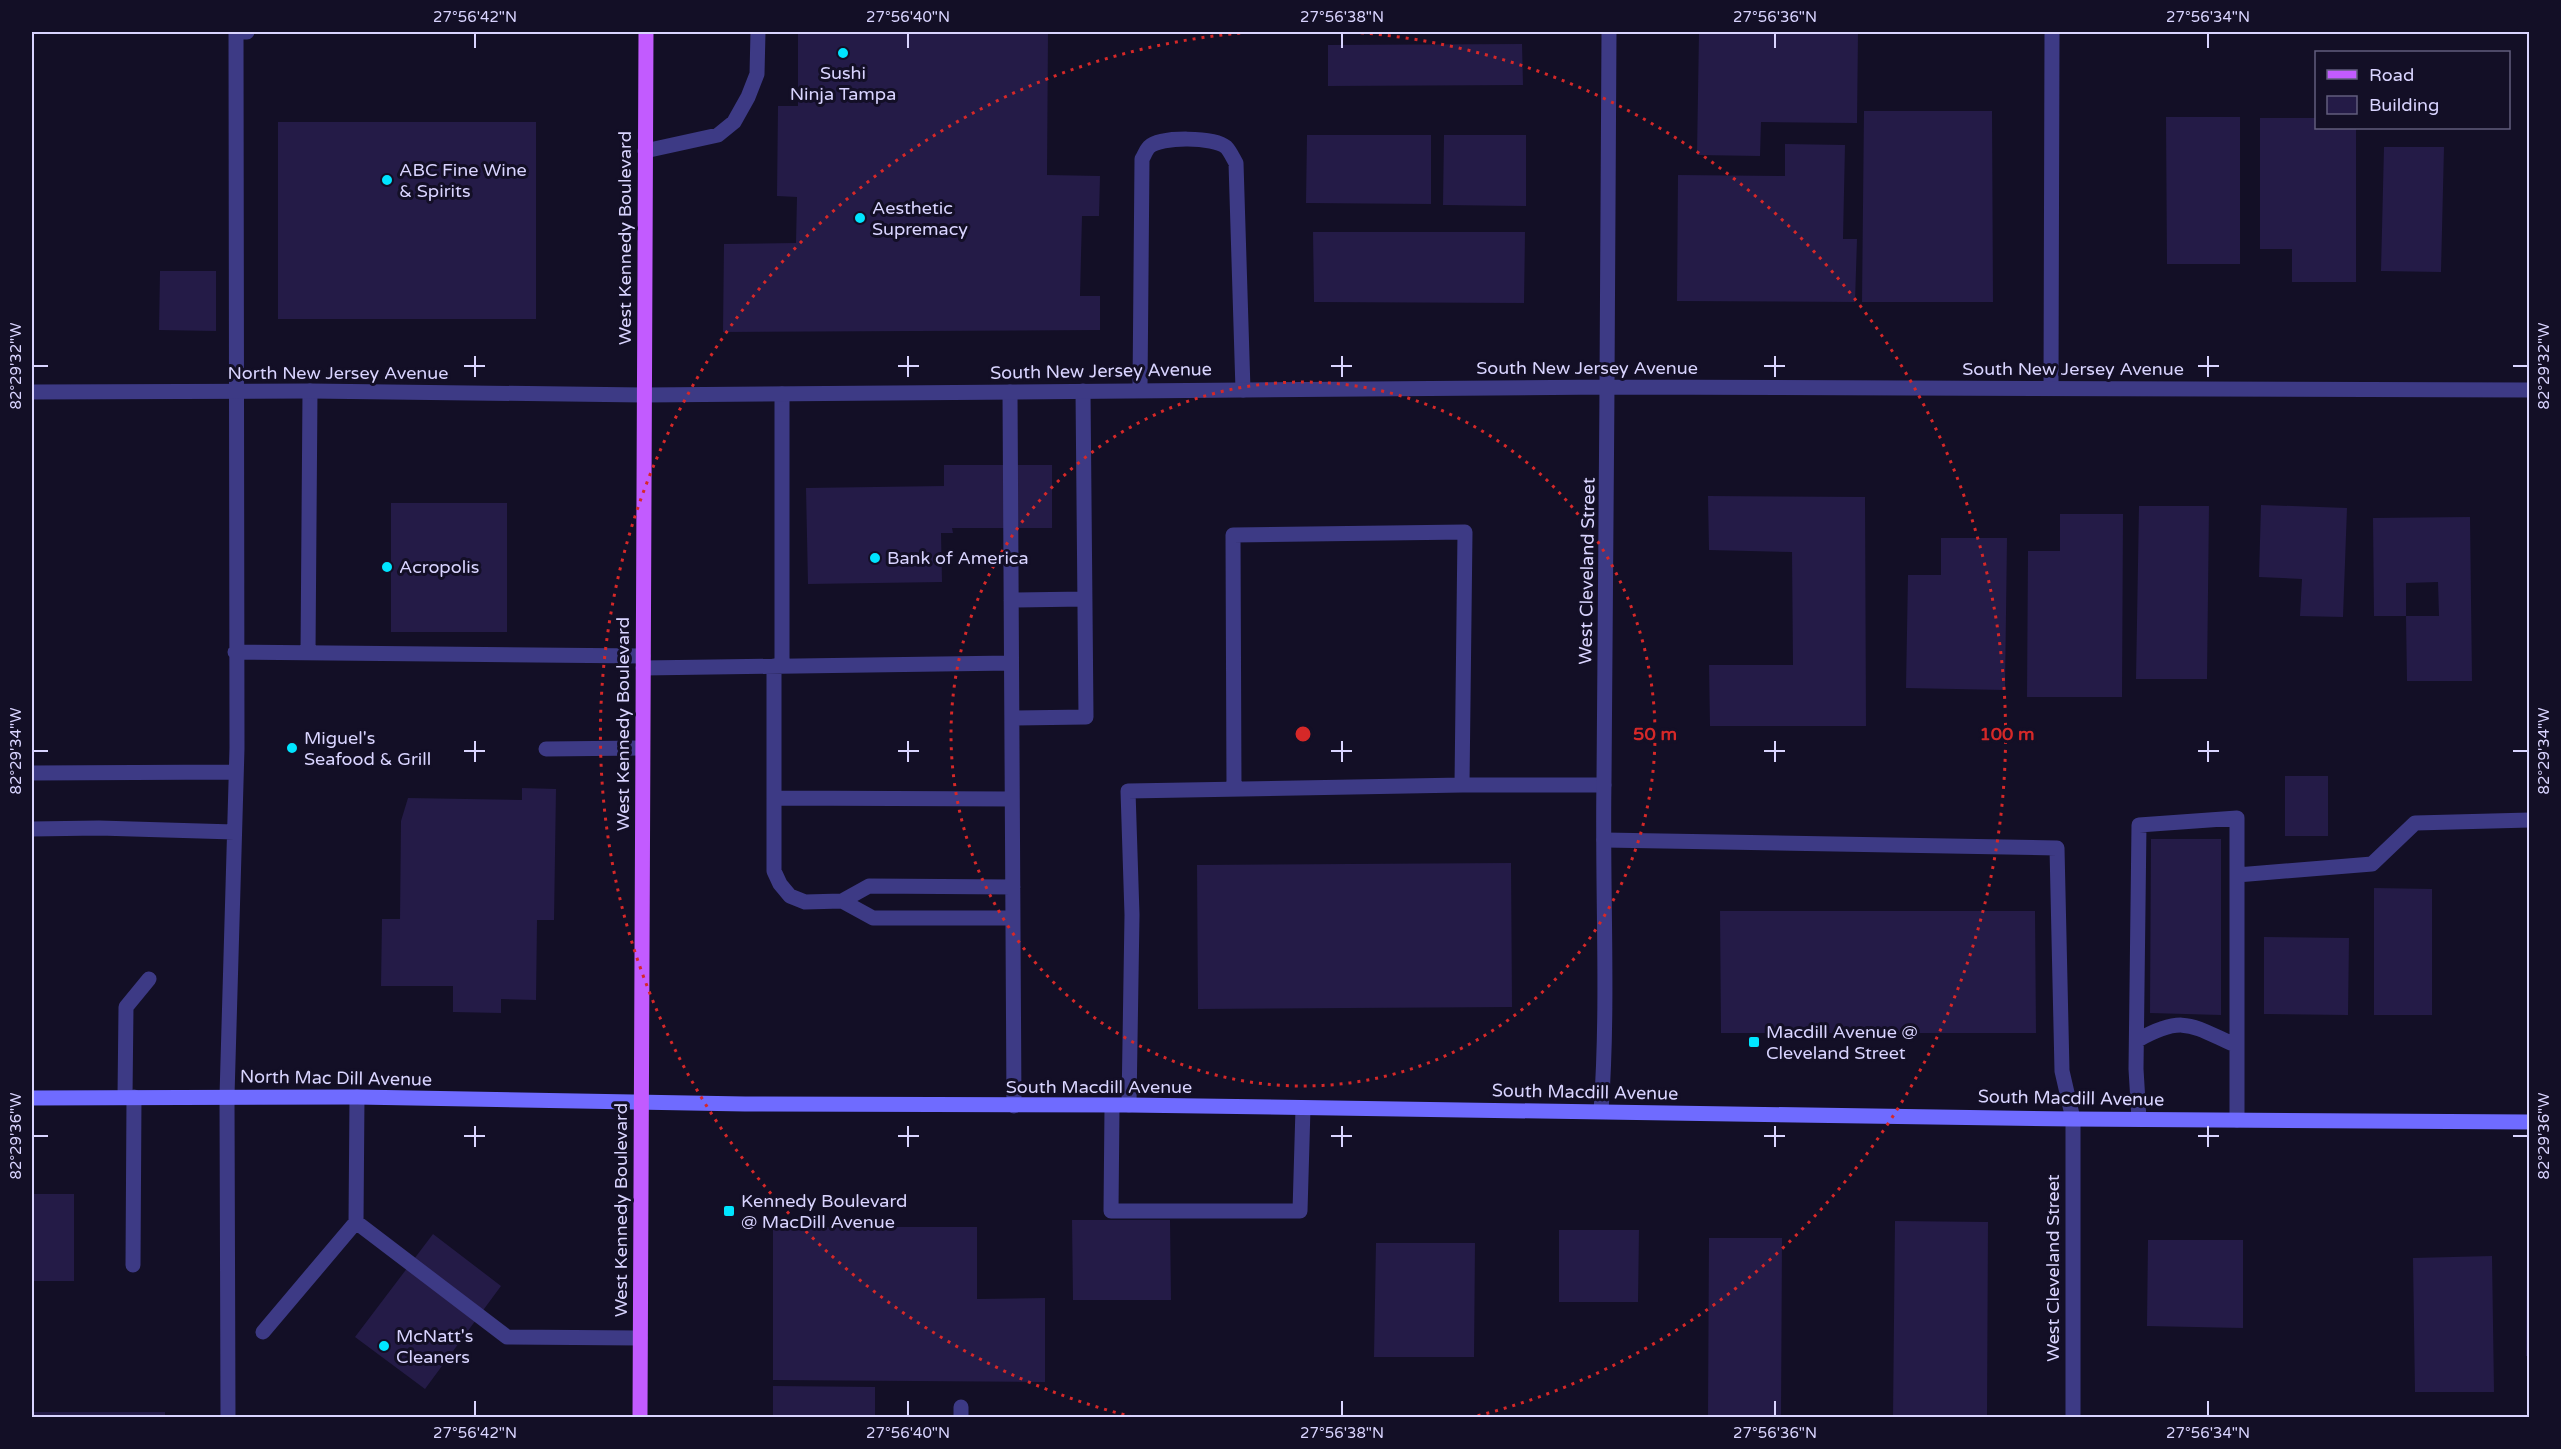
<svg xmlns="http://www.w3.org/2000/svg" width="2561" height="1449" viewBox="0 0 2561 1449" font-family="'Varela Round',sans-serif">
	<rect width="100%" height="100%" fill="#130f26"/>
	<!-- building -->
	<path fill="#241b47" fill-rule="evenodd" d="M798 32H1048L1047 175 1100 176 1099 216H1082L1080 296H1100V330L723 332 724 244 796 243 797 197 777 196 778 106H798Z
		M1699 32H1858L1857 123 1761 122 1760 156 1697 155Z
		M1522 44 1523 85 1328 86V45Z
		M1864 111H1992L1993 302H1862Z
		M2166 117H2240V264H2167Z
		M2260 118H2316V128H2356V282H2292V249H2260Z
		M278 122H536V319H278Z
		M1307 135H1431V204L1306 203Z
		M1444 135H1526V206L1443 205Z
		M1785 144 1845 145 1843 239H1857L1855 302 1677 301 1678 175 1785 176Z
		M2384 147H2444L2441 272 2381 271Z
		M1313 232H1525L1524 303 1314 302Z
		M160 271H216V331L159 330Z
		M944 465H1052V528H952L953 533H941L942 582 808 584 806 488 944 486Z
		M1708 496 1865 497 1866 726H1710L1709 665H1793L1792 552 1709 550Z
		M391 503H507V632H391Z
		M2261 505 2347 508 2343 617 2300 616 2302 579 2259 577Z
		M2139 506H2209L2207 679H2136Z
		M2060 514H2123L2122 697H2027L2028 551H2060Z
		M2470 517 2472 681H2407L2406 616H2374L2373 518ZM2438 582 2439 616H2406V583Z
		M1941 538H2007L2005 690 1906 688 1908 575H1941Z
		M2285 776H2328V836H2285Z
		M522 788 556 789 554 920H537L536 1000 501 999V1013L453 1012V986H381L382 919H400L401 821 408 798 522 800Z
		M2151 839H2221V1015L2150 1013Z
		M1511 863 1512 1007 1198 1009 1197 865Z
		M2374 888 2432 889V1015H2374Z
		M1720 911H2035L2036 1033H1721Z
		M2264 937 2349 938 2348 1015 2264 1014Z
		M32 1194H74V1281H32Z
		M1072 1220H1170L1171 1300H1073Z
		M1895 1221 1988 1222 1987 1418H1893Z
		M773 1227H977V1299L1045 1298V1382L773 1380Z
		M1559 1230H1639L1638 1302H1559Z
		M433 1234 501 1286 425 1389 355 1337Z
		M1709 1238H1782L1781 1418H1708Z
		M2148 1240H2243V1328L2147 1326Z
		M1376 1243H1475L1474 1357H1374Z
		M2527 1250H2530V1356H2526Z
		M2492 1256 2494 1392H2415L2413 1258Z
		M773 1386 875 1387V1418H773Z
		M32 1412H165V1418H32Z"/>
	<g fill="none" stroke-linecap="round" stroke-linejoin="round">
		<!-- lane -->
		<path stroke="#3d3a85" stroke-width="15" d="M645 151 718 135 734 122 748 97 757 74 758 32
			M2051 388 2052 32
			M1140 390 1142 159C1144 156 1146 150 1149 147 1161 136 1214 137 1226 147 1230 151 1233 158 1236 163L1243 390
			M1010 392 1014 1106
			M782 394V666
			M1011 600 1085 599
			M235 652 643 656
			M308 653 310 391
			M774 666V871L780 884 790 896 805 902 842 901 869 886 1013 887
			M643 668 1011 663
			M1012 718 1086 717 1083 391
			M546 749 642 748
			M32 773 236 772
			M1234 789 1233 535 1465 532 1462 785
			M774 798 1012 799
			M32 829 99 828 234 832
			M1604 840 2057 848 2062 1071 2073 1119
			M2237 875 2372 864 2415 823 2530 820
			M842 901 873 918H1013
			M2138 1040C2184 1014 2192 1026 2237 1046
			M125 1097 126 1007 149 979
			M1129 1105 1132 915 1128 791 1462 785H1604
			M1112 1107 1111 1211H1300L1303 1108
			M2139 1119 2136 1069 2139 825 2237 818V1120
			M356 1222 507 1337 640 1338
			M133 1265 134 1097
			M263 1332 356 1222 357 1097
			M228 1418 227 1096 237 748 236 32H247
			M961 1418V1407"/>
		<!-- street -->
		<path stroke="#3d3a85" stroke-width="15" d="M32 392 310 391 644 395 1608 387 2530 390
			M1601 1111C1609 1001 1602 891 1604 780 1606 531 1608 281 1609 32
			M2073 1418V1119"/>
		<!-- secondary -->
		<path stroke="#6f6bff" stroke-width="15" d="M32 1098 357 1097 745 1104 1129 1105 2073 1119 2530 1122"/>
		<!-- primary -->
		<path stroke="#c25bff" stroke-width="15" d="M640 1418 646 32"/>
	</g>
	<!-- ticks -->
	<path fill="none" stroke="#d9d4ff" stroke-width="2" d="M475 33V48M908 33V48M1342 33V48M1775 33V48M2208 33V48M475 356V377M908 356V377M1342 356V377M1775 356V377M2208 356V377M33 366H48M464 366H485M898 366H919M1331 366H1352M1764 366H1785M2198 366H2219M2513 366H2528M475 741V762M908 741V762M1342 741V762M1775 741V762M2208 741V762M33 751H48M464 751H485M898 751H919M1331 751H1352M1764 751H1785M2198 751H2219M2513 751H2528M475 1126V1147M908 1126V1147M1342 1126V1147M1775 1126V1147M2208 1126V1147M33 1136H48M464 1136H485M898 1136H919M1331 1136H1352M1764 1136H1785M2198 1136H2219M2513 1136H2528M475 1401V1416M908 1401V1416M1342 1401V1416M1775 1401V1416M2208 1401V1416"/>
	<!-- distance rings -->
	<g fill="none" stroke="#d62828" stroke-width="3" stroke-dasharray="3 6">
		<circle cx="1303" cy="734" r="352"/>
		<path d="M1133 1417A704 704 0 0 1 1254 32M1352 32A704 704 0 0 1 1473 1417"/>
	</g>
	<!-- markers -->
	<g fill="#00e5ff" stroke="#130f26" stroke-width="2">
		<circle cx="843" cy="53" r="6"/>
		<circle cx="387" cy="180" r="6"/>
		<circle cx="860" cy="218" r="6"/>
		<circle cx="875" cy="558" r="6"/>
		<circle cx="387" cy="567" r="6"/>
		<circle cx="292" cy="748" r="6"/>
		<rect x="1748" y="1036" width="12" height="12" rx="3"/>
		<rect x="723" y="1205" width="12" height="12" rx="3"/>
		<circle cx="384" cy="1346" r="6"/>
	</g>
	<g text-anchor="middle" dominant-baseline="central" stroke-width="6" stroke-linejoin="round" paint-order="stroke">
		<!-- poi labels -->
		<g font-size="18" fill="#d9d4ff" stroke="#130f26" text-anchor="start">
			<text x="843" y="73" text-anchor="middle">Sushi<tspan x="843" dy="21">Ninja Tampa</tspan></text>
			<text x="399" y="170">ABC Fine Wine<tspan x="399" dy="21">&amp; Spirits</tspan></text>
			<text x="872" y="208">Aesthetic<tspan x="872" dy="21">Supremacy</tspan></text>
			<text x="887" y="558">Bank of America</text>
			<text x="399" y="567">Acropolis</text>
			<text x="304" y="738">Miguel's<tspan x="304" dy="21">Seafood &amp; Grill</tspan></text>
			<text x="1766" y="1032">Macdill Avenue @<tspan x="1766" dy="21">Cleveland Street</tspan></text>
			<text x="741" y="1201">Kennedy Boulevard<tspan x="741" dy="21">@ MacDill Avenue</tspan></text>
			<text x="396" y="1336">McNatt's<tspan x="396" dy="21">Cleaners</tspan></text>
		</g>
		<!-- street labels -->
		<g font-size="18" fill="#d9d4ff" stroke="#130f26">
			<text transform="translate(625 238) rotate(-90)">West Kennedy Boulevard</text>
			<text x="1587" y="368">South New Jersey Avenue</text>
			<text x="2073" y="369">South New Jersey Avenue</text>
			<text transform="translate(1101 371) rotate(-1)">South New Jersey Avenue</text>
			<text x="338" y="373">North New Jersey Avenue</text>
			<text transform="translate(1587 571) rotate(-89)">West Cleveland Street</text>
			<text transform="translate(623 724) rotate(-90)">West Kennedy Boulevard</text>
			<text transform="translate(336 1078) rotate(1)">North Mac Dill Avenue</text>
			<text x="1099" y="1087">South Macdill Avenue</text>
			<text transform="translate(1585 1092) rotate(1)">South Macdill Avenue</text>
			<text transform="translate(2071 1098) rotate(1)">South Macdill Avenue</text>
			<text transform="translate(621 1210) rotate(-90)">West Kennedy Boulevard</text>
			<text transform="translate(2053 1268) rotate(-90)">West Cleveland Street</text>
		</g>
	</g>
	<circle cx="1303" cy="734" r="9" fill="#d62828" stroke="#130f26" stroke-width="3"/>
	<g font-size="18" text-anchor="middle" font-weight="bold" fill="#d62828" stroke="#130f26" stroke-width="6" stroke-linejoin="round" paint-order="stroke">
		<text x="1655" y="740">50 m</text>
		<text x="2007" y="740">100 m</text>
	</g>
	<!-- border -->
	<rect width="2561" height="1449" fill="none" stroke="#130f26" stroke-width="66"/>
	<!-- legend -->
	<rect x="2315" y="51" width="195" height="78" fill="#130f26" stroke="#625e7d" stroke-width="1.5"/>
	<rect x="2327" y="70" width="30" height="9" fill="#c25bff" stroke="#625e7d" stroke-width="1.5"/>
	<text x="2369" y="81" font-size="18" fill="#d9d4ff">Road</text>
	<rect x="2327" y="96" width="30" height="18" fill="#241b47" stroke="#625e7d" stroke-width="1.5"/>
	<text x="2369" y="111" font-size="18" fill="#d9d4ff">Building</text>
	<rect x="33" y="33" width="2495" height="1383" fill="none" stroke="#d9d4ff" stroke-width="2"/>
	<g font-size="15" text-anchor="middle" fill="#d9d4ff">
		<text x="475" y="22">27°56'42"N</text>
		<text x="908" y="22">27°56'40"N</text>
		<text x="1342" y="22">27°56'38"N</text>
		<text x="1775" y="22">27°56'36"N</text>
		<text x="2208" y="22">27°56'34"N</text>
		<text transform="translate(2544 366) rotate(-90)" y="5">82°29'32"W</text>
		<text transform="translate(16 366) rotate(-90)" y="5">82°29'32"W</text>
		<text transform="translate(2544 751) rotate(-90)" y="5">82°29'34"W</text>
		<text transform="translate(16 751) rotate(-90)" y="5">82°29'34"W</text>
		<text transform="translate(2544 1136) rotate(-90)" y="5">82°29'36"W</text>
		<text transform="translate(16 1136) rotate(-90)" y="5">82°29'36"W</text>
		<text x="475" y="1438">27°56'42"N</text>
		<text x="908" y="1438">27°56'40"N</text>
		<text x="1342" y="1438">27°56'38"N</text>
		<text x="1775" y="1438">27°56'36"N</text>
		<text x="2208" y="1438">27°56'34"N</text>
	</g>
</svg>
